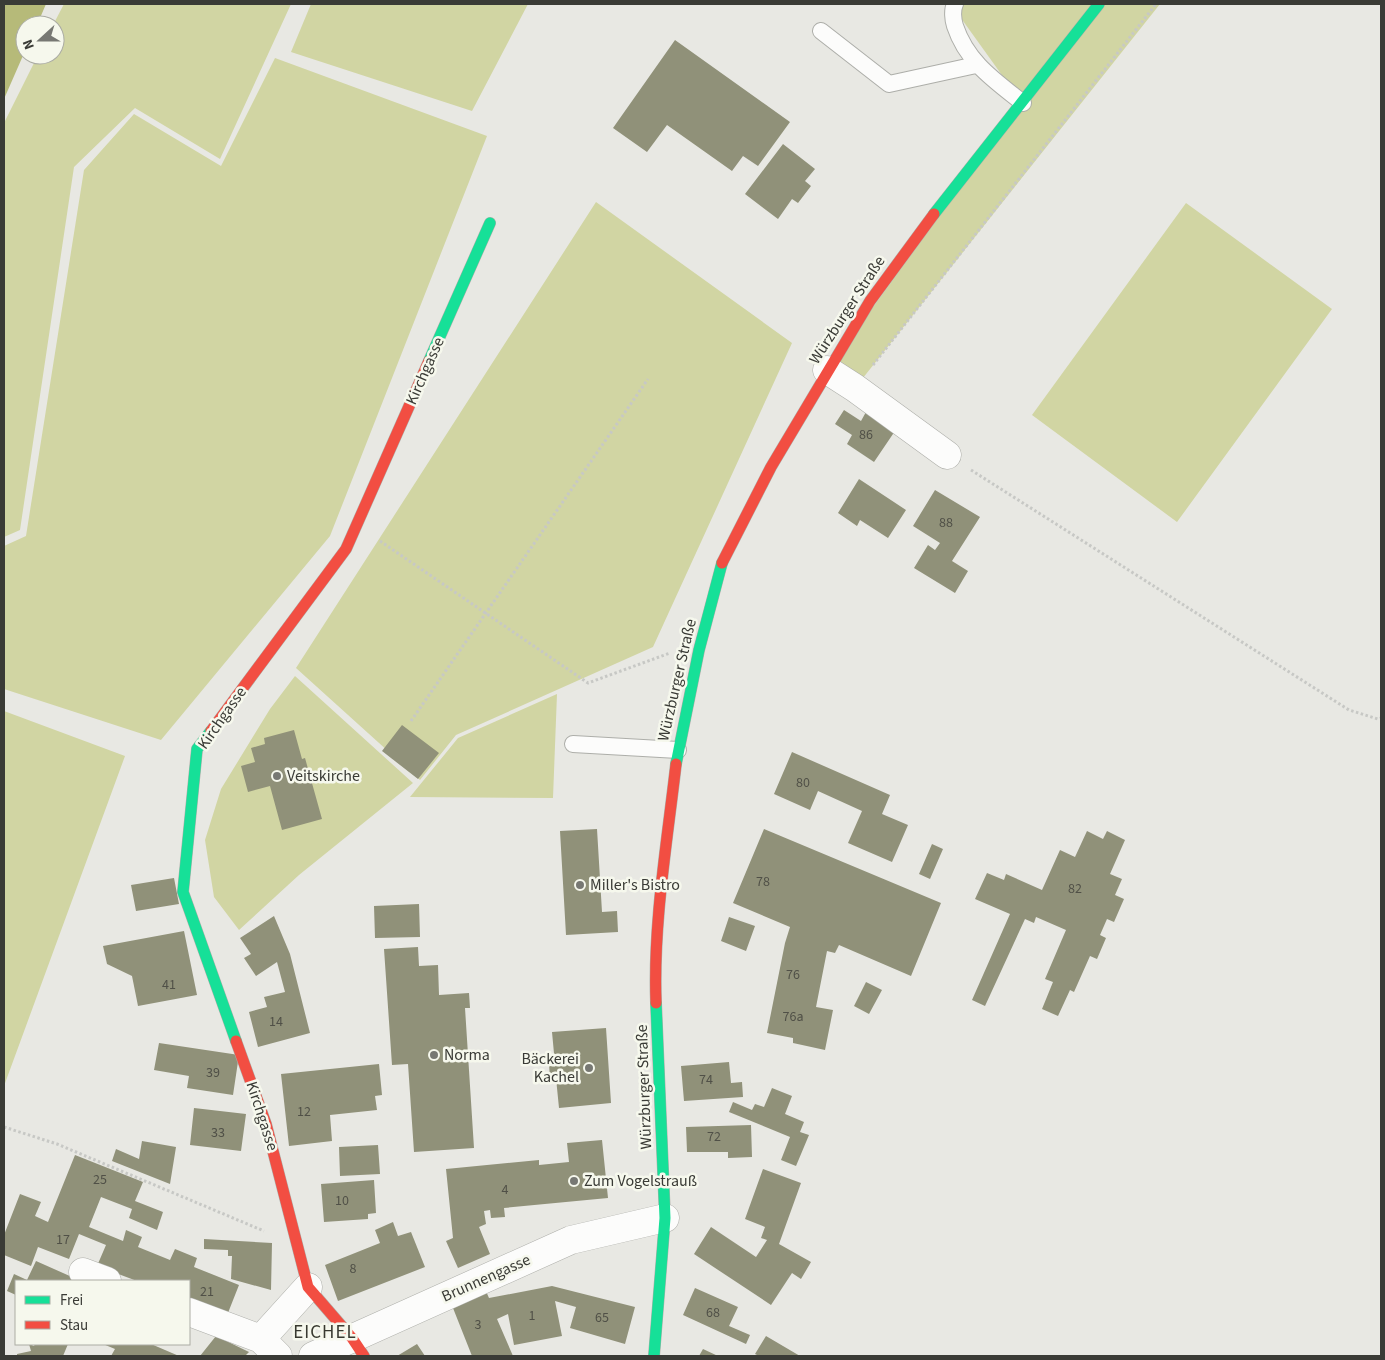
<svg xmlns="http://www.w3.org/2000/svg" width="1385" height="1360" viewBox="0 0 1385 1360" font-family="'Source Sans 3',sans-serif">
	<rect width="100%" height="100%" fill="#e8e8e3"/>
	<!-- green -->
	<path fill="#d1d5a3" d="M64 4H291L220 159 135 108 74 167 20 530 4 537V123L38 55H55V25H53Z
		M311 4H528L472 111 291 52Z
		M955 4H1160L855 388 827 370 1022 103 953 7Z
		M275 58 487 136 330 536 161 740 4 689V546L26 536 84 170 134 114 221 166Z
		M596 202 792 343 653 647 456 735 420 780 296 668Z
		M1186 203 1332 309 1177 522 1032 415Z
		M295 676 413 783 299 875 239 930 214 897 205 840 221 789 270 709Z
		M557 694 553 798 410 797 458 738Z
		M4 711 125 756 4 1086Z"/>
	<!-- water -->
	<path fill="#b6ba79" d="M4 4H46L37 25H25V51L4 99Z"/>
	<!-- building -->
	<path fill="#909179" d="M675 40 790 122 758 166 743 156 732 171 667 125 647 152 613 128Z
		M783 144 815 169 805 181 811 186 798 203 792 199 778 219 745 194Z
		M844 410 861 421 866 412 895 431 874 462 847 444 852 435 835 424Z
		M859 479 906 510 888 538 860 520 857 526 838 513Z
		M935 490 980 517 952 561 968 571 955 593 914 568 928 545 935 550 940 543 913 526Z
		M402 725 439 753 418 779 382 751Z
		M294 730 302 759 305 758 322 819 282 830 270 786 248 792 241 766 255 762 251 748 265 744 264 738Z
		M792 752 890 795 882 814 908 825 892 862 848 843 862 811 818 791 810 810 774 794Z
		M597 829 602 912 617 911 618 932 566 935 560 831Z
		M764 829 941 903 911 976 839 945 835 953 827 951 816 1007 833 1010 825 1050 793 1043V1038L767 1033 785 943 790 927 733 903Z
		M1087 831 1103 839 1107 831 1125 840 1110 874 1122 879 1115 895 1124 899 1114 922 1107 919 1100 935 1106 938 1097 959 1090 956 1074 992 1070 990 1058 1016 1042 1009 1053 982 1045 979 1066 930 1036 917 1034 923 1025 919 985 1006 972 1000 1010 914 975 899 987 873 1004 880 1006 874 1042 890 1060 850 1075 857Z
		M932 844 943 849 930 879 919 874Z
		M174 878 179 904 136 911 131 885Z
		M419 904 420 937 375 938 374 906Z
		M274 916 290 954 310 1033 258 1047 249 1012 267 1007 264 997 285 992 277 962 256 976 244 958 251 954 240 938Z
		M729 917 755 926 746 951 721 941Z
		M184 931 197 995 138 1006 132 976 107 964 103 946Z
		M418 947 419 966 438 965 439 995 469 993 470 1008H465L474 1148 414 1152 408 1064 392 1065 384 949Z
		M866 982 882 990 869 1014 854 1006Z
		M606 1028 611 1103 559 1108 556 1078H550L549 1064H555L552 1032Z
		M159 1043 239 1055 233 1095 187 1088 189 1076 154 1070Z
		M729 1062 731 1083 742 1082 743 1097 684 1101 681 1066Z
		M379 1064 382 1095 375 1096 377 1110 330 1115 332 1141 289 1146 281 1074Z
		M772 1088 792 1096 785 1114 804 1122 800 1132 809 1135 796 1166 781 1160 790 1137 729 1112 733 1102 752 1110 755 1104 764 1107Z
		M194 1108 246 1114 241 1151 190 1145Z
		M751 1125 752 1157 728 1158V1152H687L686 1127Z
		M602 1140 608 1198 504 1208 505 1217 491 1218 490 1210 484 1211 486 1224 479 1227 490 1254 458 1268 446 1241 453 1238 446 1169 539 1160V1165L569 1162 567 1143Z
		M142 1141 176 1147 170 1184 112 1161 116 1149 139 1159Z
		M378 1145 380 1174 340 1176 339 1147Z
		M75 1155 143 1182 135 1201 163 1212 157 1230 129 1218 132 1209 101 1197 89 1227 123 1241 126 1230 142 1237 138 1247 170 1260 175 1249 197 1258 194 1267 239 1285 224 1323 189 1309V1281H137L97 1266 106 1245 79 1234 69 1259 38 1247 31 1266 4 1255V1235L20 1194 41 1202 35 1216 48 1222Z
		M763 1169 801 1183 779 1244 811 1262 801 1279 792 1273 771 1305 694 1254 711 1227 756 1257 767 1240 761 1238 765 1227 745 1219Z
		M374 1180 376 1213 368 1214V1219L324 1222 321 1184Z
		M393 1222 398 1236 411 1232 425 1267 338 1301 325 1265 380 1243 375 1230Z
		M204 1239 272 1243 271 1290 231 1279 232 1256H228V1250L204 1249Z
		M36 1261 81 1281H16V1295L7 1291 14 1274 27 1280Z
		M552 1286 635 1307 625 1344 570 1328 576 1307 555 1301 562 1336 514 1345 508 1314 497 1319 513 1356H472L451 1303 485 1289 489 1298Z
		M695 1288 738 1307 729 1326 750 1335 746 1344 683 1315Z
		M216 1336 249 1352 245 1356H200Z
		M766 1336 800 1356H759L755 1354Z
		M29 1344 34 1346 35 1344H68L63 1356H17V1354L31 1351Z
		M103 1344H151L179 1356H111L115 1349Z
		M417 1344 425 1356H397Z
		M703 1349 718 1356H699Z"/>
	<g fill="none" stroke-linecap="round" stroke-linejoin="round">
		<defs>
			<path id="lane" d="M955 4C952 10 953 20 955 26 967 62 994 80 1023 103
				M821 31 889 84 976 65
				M573 744 678 750"/>
			<path id="street" d="M827 370 855 388 947 455
				M83 1272 107 1281
				M189 1312 261 1339
				M278 1356 261 1339 308 1287
				M313 1356 571 1240 665 1218"/>
			<path id="fast" d="M934 214 1099 4
				M429 361 490 223
				M211 731 197 749 183 892 236 1041
				M676 764 699 650 722 563
				M654 1356 665 1218 656 1003"/>
			<path id="jam" d="M722 563 771 467 870 301 934 214
				M211 731 346 549 429 361
				M656 1003C653 924 667 843 676 764
				M236 1041 266 1124 308 1287 352 1338 364 1356"/>
		</defs>
		<!-- lane casing -->
		<use href="#lane" stroke="#adaea9" stroke-width="18"/>
		<!-- street casing -->
		<use href="#street" stroke="#adaea9" stroke-width="29"/>
		<!-- fast casing -->
		<use href="#fast" stroke="#adaea9" stroke-width="12"/>
		<!-- jam casing -->
		<use href="#jam" stroke="#adaea9" stroke-width="12"/>
		<!-- path -->
		<path stroke="#c7c8c5" stroke-width="3" stroke-dasharray="2.5 2.5" stroke-linecap="butt" d="M873 365 1156 4
			M971 470 1349 710 1378 719 1381 718
			M380 541 588 683 670 653
			M411 721 648 379
			M4 1127 57 1144 264 1231"/>
		<!-- lane -->
		<use href="#lane" stroke="#fcfcfb" stroke-width="16"/>
		<!-- street -->
		<use href="#street" stroke="#fcfcfb" stroke-width="28"/>
		<!-- fast -->
		<use href="#fast" stroke="#16e098" stroke-width="11"/>
		<!-- jam -->
		<use href="#jam" stroke="#f24e42" stroke-width="11"/>
	</g>
	<!-- markers -->
	<g fill="#777873" stroke="#f6f8ed" stroke-width="2">
		<circle cx="277" cy="776" r="5"/>
		<circle cx="580" cy="885" r="5"/>
		<circle cx="434" cy="1055" r="5"/>
		<circle cx="589" cy="1068" r="5"/>
		<circle cx="574" cy="1181" r="5"/>
	</g>
	<g text-anchor="middle" dominant-baseline="central" stroke-width="5" stroke-linejoin="round" paint-order="stroke">
		<!-- number labels -->
		<g font-size="14" fill="#505047">
			<text x="866" y="435">86</text>
			<text x="946" y="523">88</text>
			<text x="803" y="783">80</text>
			<text x="763" y="882">78</text>
			<text x="1075" y="889">82</text>
			<text x="793" y="975">76</text>
			<text x="169" y="985">41</text>
			<text x="793" y="1017">76a</text>
			<text x="276" y="1022">14</text>
			<text x="213" y="1073">39</text>
			<text x="706" y="1080">74</text>
			<text x="304" y="1112">12</text>
			<text x="218" y="1133">33</text>
			<text x="714" y="1137">72</text>
			<text x="100" y="1180">25</text>
			<text x="505" y="1190">4</text>
			<text x="342" y="1201">10</text>
			<text x="63" y="1240">17</text>
			<text x="353" y="1269">8</text>
			<text x="207" y="1292">21</text>
			<text x="713" y="1313">68</text>
			<text x="532" y="1316">1</text>
			<text x="602" y="1318">65</text>
			<text x="478" y="1325">3</text>
		</g>
		<!-- street labels -->
		<g font-size="16" fill="#3a3b36" stroke="#f6f8ed">
			<text transform="translate(847 310) rotate(-57)">Würzburger Straße</text>
			<text transform="translate(425 371) rotate(-66)">Kirchgasse</text>
			<text transform="translate(677 680) rotate(-77)">Würzburger Straße</text>
			<text transform="translate(222 718) rotate(-55)">Kirchgasse</text>
			<text transform="translate(644 1087) rotate(-92)">Würzburger Straße</text>
			<text transform="translate(262 1116) rotate(72)">Kirchgasse</text>
			<text transform="translate(486 1278) rotate(-24)">Brunnengasse</text>
		</g>
		<!-- poi labels -->
		<g font-size="16" fill="#3a3b36" stroke="#f6f8ed" text-anchor="start">
			<text x="287" y="776">Veitskirche</text>
			<text x="590" y="885">Miller's Bistro</text>
			<text x="444" y="1055">Norma</text>
			<text x="579" y="1059" text-anchor="end">Bäckerei<tspan x="579" dy="18">Kachel</tspan></text>
			<text x="584" y="1181">Zum Vogelstrauß</text>
		</g>
		<!-- quarter labels -->
		<g font-size="19" letter-spacing="1" fill="#383930" stroke="#f6f8ed">
			<text x="325" y="1332">EICHEL</text>
		</g>
	</g>
	<!-- border -->
	<rect width="1385" height="1360" fill="none" stroke="#3a3b36" stroke-width="10"/>
	<!-- legend -->
	<rect x="15" y="1280" width="175" height="65" fill="#f6f8ed" stroke="#abaca4"/>
	<rect x="25" y="1296" width="25" height="8" fill="#16e098" stroke="#abaca4"/>
	<text x="60" y="1305" font-size="15" fill="#3a3b36">Frei</text>
	<rect x="25" y="1321" width="25" height="8" fill="#f24e42" stroke="#abaca4"/>
	<text x="60" y="1330" font-size="15" fill="#3a3b36">Stau</text>
	<!-- north arrow -->
	<g transform="translate(40 40) rotate(249)"><circle r="24" fill="#f6f8ed" stroke="#abaca4"/>
	<path d="M0-4L9 19L0 12L-9 19Z" fill="#777873"/>
	<text y="-8" font-size="14" font-weight="bold" text-anchor="middle" fill="#3a3b36">N</text>
	</g>
</svg>
